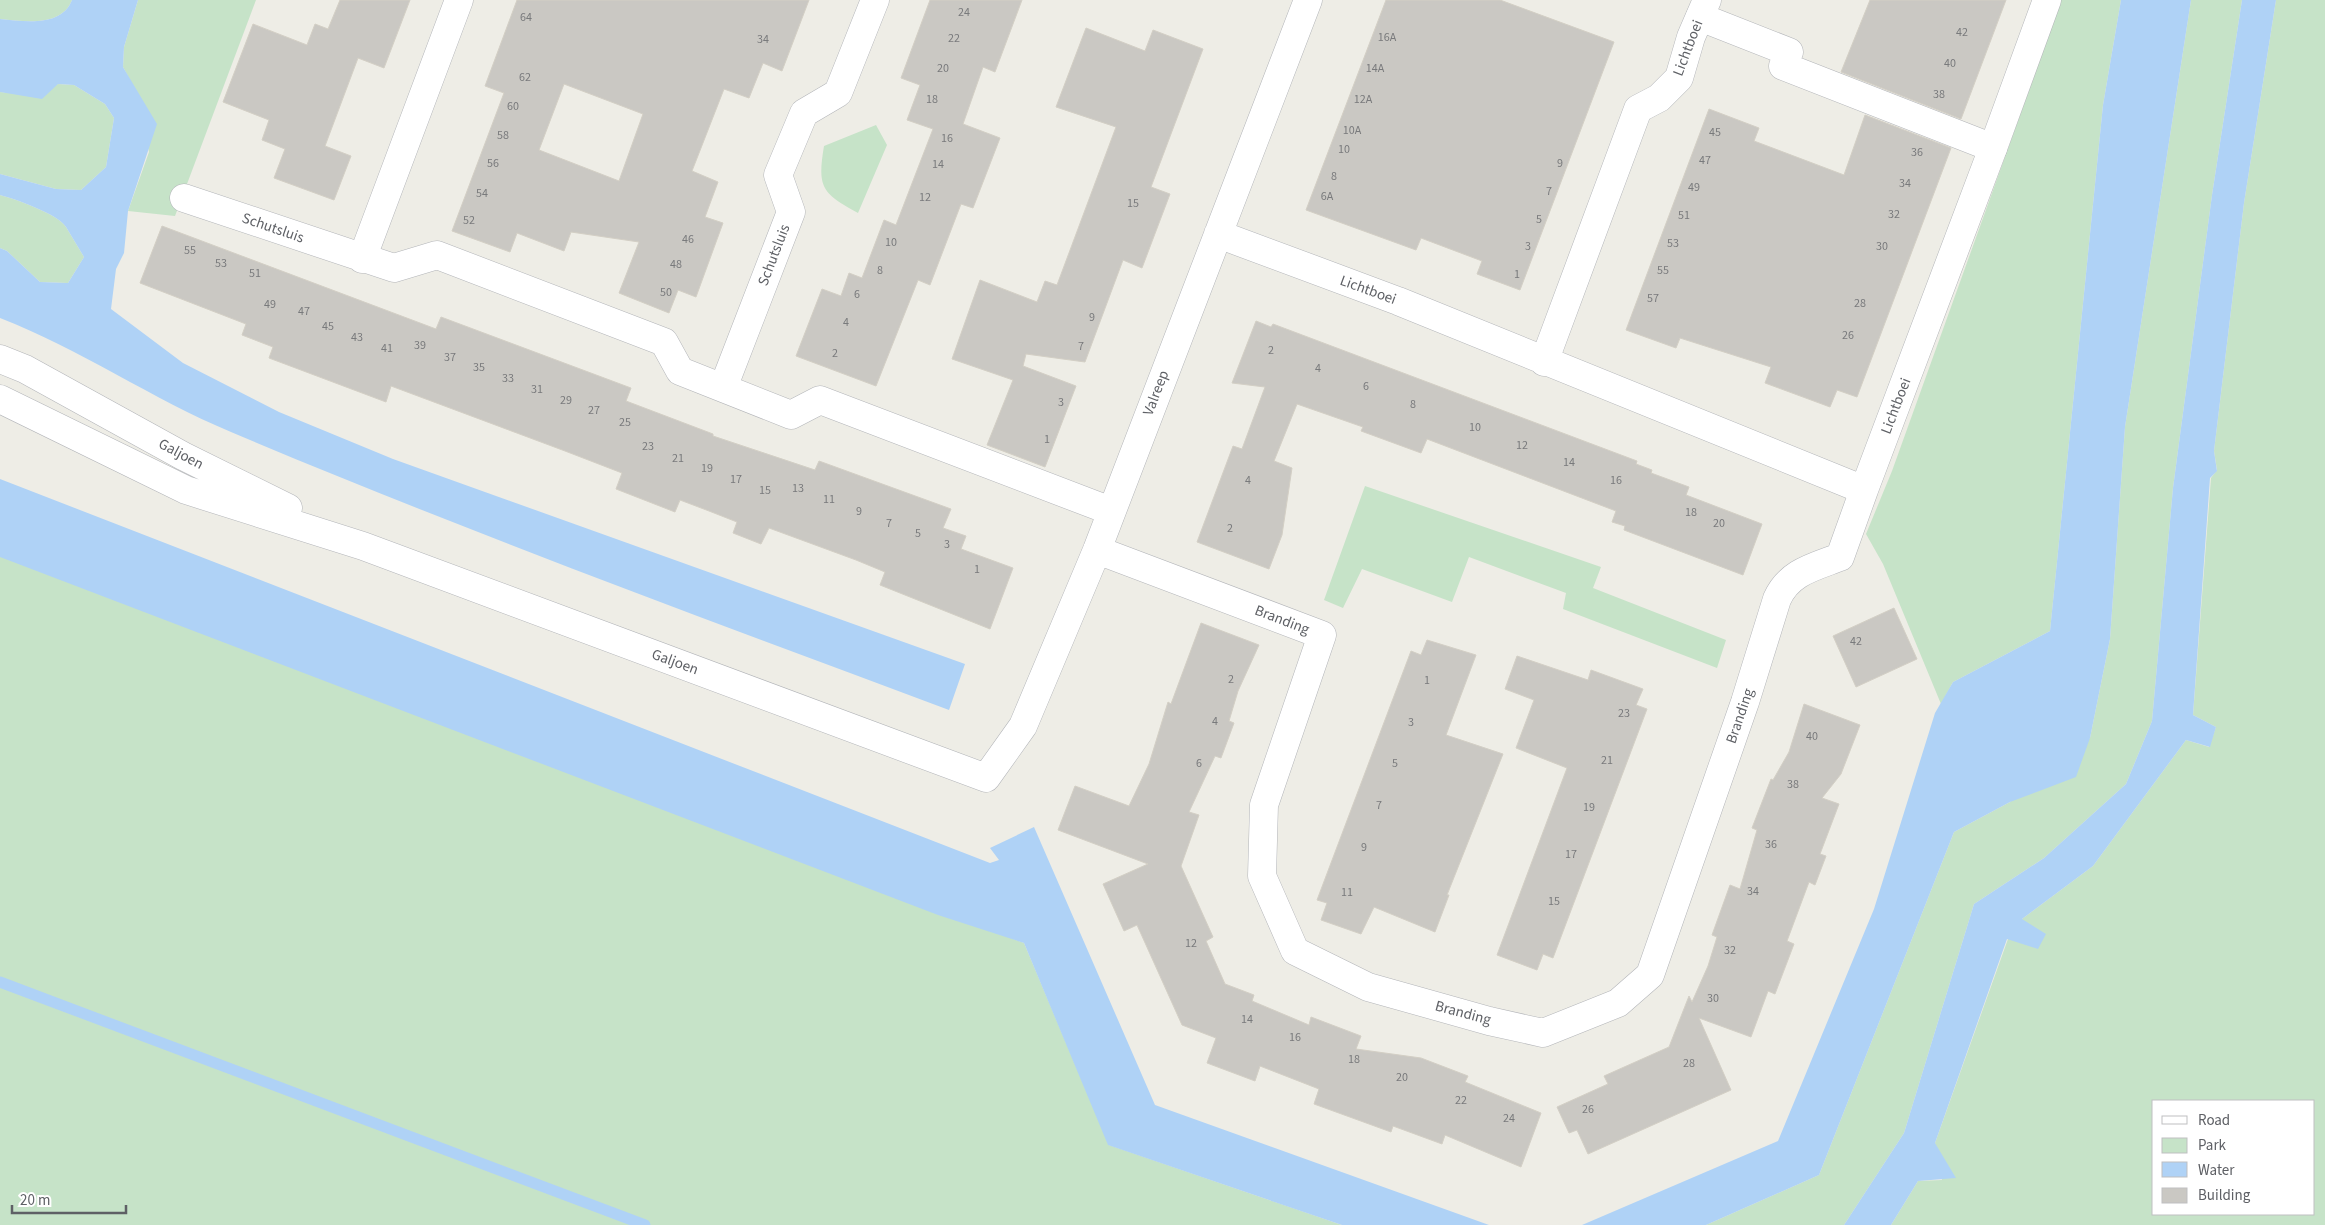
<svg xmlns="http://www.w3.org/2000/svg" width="2325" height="1225" viewBox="0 0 2325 1225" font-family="'Source Sans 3',sans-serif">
	<rect width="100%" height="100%" fill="#eeede6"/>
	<!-- green -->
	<path fill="#c6e3c8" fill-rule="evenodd" d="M0 0H72C61 28 24 21 0 19Z
		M138 0H256L175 216 128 211 149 152 136 91 123 67 124 47Z
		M2056 0H2121L2103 105 2050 631 1953 682 1941 704 1883 564 1866 534 1892 471 2046 43Z
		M2191 0H2242L2212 195 2173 488 2152 721 2126 784 2044 858 1974 904 1904 1133 1844 1225H1706L1819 1175 1954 832 2010 802 2090 738 2110 639 2125 427Z
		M2276 0H2325V1225H1891L1918 1181 1942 1180 1935 1143 2008 939 2022 919 2093 866 2186 740 2209 747 2216 727 2193 715 2211 478 2217 470 2214 451 2244 203ZM2154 1101H2314V1214H2154Z
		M58 84 74 85 105 104 114 118 106 167 81 190 56 189 0 174V92L11 93Z
		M876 125 887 145 858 213C822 193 817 188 824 146Z
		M0 195C15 199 58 214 66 227 72 237 78 247 84 257L68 283 40 282 7 251 0 248Z
		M1365 486 1601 567 1593 588 1726 640 1717 668 1563 609 1566 593 1469 557 1452 602 1362 569 1343 608 1324 600Z
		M0 555 1024 943 1109 1145 1342 1225H0Z"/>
	<!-- water -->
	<path fill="#afd2f6" d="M72 0H138L124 47 123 67 157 124 128 211 124 253 116 269 111 309 183 363 279 412 393 459 965 664 949 710C708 620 468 532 231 432 152 399 80 349 0 318V248L7 251 40 282 68 283 84 257C78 247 72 237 66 227 58 214 15 199 0 195V174L56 189 81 190 106 167 114 118 105 104 74 85 58 84 42 99 0 92V19C24 21 61 28 72 0Z
		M2121 0H2191L2125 427 2110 639 2090 738 2076 777 2010 802 1954 832 1819 1175 1706 1225H1582L1778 1141 1874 909 1935 713 1953 682 2050 631 2103 105Z
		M2242 0H2276L2244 203 2214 451 2217 471 2210 478 2193 715 2216 727 2210 747 2186 740 2093 866 2022 919 2046 934 2038 949 2007 939 1935 1143 1956 1178 1918 1181 1891 1225H1844L1904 1133 1974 904 2044 858 2126 784 2152 721 2173 488 2212 195Z
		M0 479 990 863 999 860 990 848 1034 827 1155 1105 1489 1225H1342L1108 1145 1024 943 938 915 0 557Z"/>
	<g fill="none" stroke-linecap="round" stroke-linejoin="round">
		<!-- stream -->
		<path stroke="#afd2f6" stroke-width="11" d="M0 982 645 1225"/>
	</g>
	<!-- building -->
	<path fill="#cac8c3" stroke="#d3cfc5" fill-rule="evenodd" d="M340 0H410L384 68 358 58 325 146 351 156 334 200 274 178 285 149 262 140 269 120 223 102 253 24 307 45 315 24 328 29Z
		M517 0H809L782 71 763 63 749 98 724 89 692 171 718 182 705 217 723 223 696 297 678 290 669 313 619 293 639 242 571 232 564 251 517 233 510 252 452 231 504 93 485 86ZM564 84 643 114 619 181 539 150Z
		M930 0H1022L995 72 983 67 963 124 1000 138 973 208 961 204 930 285 918 280 876 386 796 356 822 289 841 296 849 273 862 278 884 220 896 225 916 173 933 129 907 120 920 85 901 78Z
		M1386 0H1500L1614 42 1520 290 1477 274 1482 261 1421 238 1416 250 1306 210Z
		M1870 0H2006L1961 119 1841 72Z
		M1086 28 1145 51 1153 30 1203 49 1151 187 1170 194 1142 268 1123 260 1085 362 1026 354 1023 366 1076 386 1045 467 987 445 1013 380 952 359 980 280 1037 302 1045 281 1057 285 1116 127 1056 107Z
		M1709 109 1759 128 1754 141 1844 175 1865 115 1951 148 1857 397 1837 390 1830 407 1765 383 1771 367 1680 338 1676 348 1626 330Z
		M162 226 436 329 441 317 631 388 626 401 713 434V436L815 470 819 461 951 509 943 528 966 536 961 549 1013 568 990 629 880 585 885 572 856 560 769 528 761 544 733 533 737 522 709 511 680 500 675 512 616 489 622 473 565 451 391 386 386 402 269 358 273 347 242 335 246 324 140 283Z
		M1256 321 1271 327 1273 324 1637 461 1636 464 1652 470 1651 473 1689 487 1686 495 1762 524 1743 575 1624 530 1625 526 1612 522 1616 511 1427 439 1421 453 1361 431 1363 427 1297 404 1274 461 1292 468 1282 535 1269 569 1197 542 1233 446 1242 449 1265 387 1232 383Z
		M1894 608 1917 659 1856 687 1833 636Z
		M1201 623 1259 645 1238 691 1229 721 1234 723 1221 758 1215 756 1189 812 1199 815 1181 866 1213 937 1206 941 1225 984 1254 995 1252 1001 1309 1025 1311 1017 1361 1036 1356 1049 1421 1058 1468 1076 1465 1082 1541 1113 1521 1167 1445 1135 1442 1144 1393 1126 1391 1132 1314 1104 1319 1089 1260 1066 1255 1081 1207 1063 1216 1038 1182 1025 1137 925 1124 931 1103 884 1148 864 1058 830 1075 786 1129 806 1149 764 1168 702 1171 704Z
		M1427 640 1476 655 1446 735 1503 754 1447 895H1449L1435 932 1374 907 1361 934 1321 920 1327 903 1317 900 1411 651 1421 655Z
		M1517 656 1588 680 1591 670 1643 689 1636 705 1647 709 1553 958 1543 954 1537 970 1497 955 1567 768 1516 748 1534 700 1505 689Z
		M1804 704 1860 725 1841 774 1822 798 1839 804 1820 854 1826 856 1815 885 1809 882 1787 941 1794 944 1775 994 1768 991 1751 1037 1699 1018 1731 1090 1588 1154 1577 1130 1569 1133 1557 1107 1608 1084 1604 1076 1669 1047 1689 996 1692 1002 1708 966 1717 937 1712 935 1730 885 1740 889 1757 830 1752 828 1771 779 1773 780 1789 752Z"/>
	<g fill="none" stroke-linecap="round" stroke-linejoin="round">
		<defs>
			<path id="pedestrian" d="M1700 17 1789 52 1783 66 1993 148"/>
			<path id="minor" d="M184 198 394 268 437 255 664 342 680 371 791 415 820 400 1111 511
				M1218 234 1398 301 1864 490 1993 148 2047 0
				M362 259 459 0
				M0 359 25 369 183 456 288 508
				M1544 362 1638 109 1659 98 1679 78 1691 37 1707 0
				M723 388 791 212 778 175 804 113 838 93 875 0
				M0 399 186 490 363 546 986 778 1023 726 1097 550 1308 0
				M1097 550 1322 635 1264 805 1262 876 1295 951 1368 987 1489 1021 1543 1033 1618 1003 1650 975 1745 702 1777 599C1789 572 1814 567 1840 557L1864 490"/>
		</defs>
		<!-- pedestrian casing -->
		<use href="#pedestrian" stroke="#b3b5b9" stroke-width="29"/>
		<!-- minor casing -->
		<use href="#minor" stroke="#b3b5b9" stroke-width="29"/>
		<!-- pedestrian -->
		<use href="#pedestrian" stroke="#fff" stroke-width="28"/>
		<!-- minor -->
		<use href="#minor" stroke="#fff" stroke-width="28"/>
	</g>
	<g text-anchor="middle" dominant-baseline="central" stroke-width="4" stroke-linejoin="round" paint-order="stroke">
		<!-- number labels -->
		<g font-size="12" fill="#797a7c">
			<text x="964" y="12">24</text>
			<text x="526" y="17">64</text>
			<text x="1962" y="32">42</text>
			<text x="1387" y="37">16A</text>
			<text x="954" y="38">22</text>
			<text x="763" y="39">34</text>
			<text x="1950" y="63">40</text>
			<text x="943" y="68">20</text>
			<text x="1375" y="68">14A</text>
			<text x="525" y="77">62</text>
			<text x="1939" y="94">38</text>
			<text x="932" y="99">18</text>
			<text x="1363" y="99">12A</text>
			<text x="513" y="106">60</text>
			<text x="1352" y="130">10A</text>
			<text x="1715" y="132">45</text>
			<text x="503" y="135">58</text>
			<text x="947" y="138">16</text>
			<text x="1344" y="149">10</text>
			<text x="1917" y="152">36</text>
			<text x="1705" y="160">47</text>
			<text x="493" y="163">56</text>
			<text x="1560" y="163">9</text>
			<text x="938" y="164">14</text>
			<text x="1334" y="176">8</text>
			<text x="1905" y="183">34</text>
			<text x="1694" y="187">49</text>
			<text x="1549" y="191">7</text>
			<text x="482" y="193">54</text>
			<text x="1327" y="196">6A</text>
			<text x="925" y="197">12</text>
			<text x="1133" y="203">15</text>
			<text x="1894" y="214">32</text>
			<text x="1684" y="215">51</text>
			<text x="1539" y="219">5</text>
			<text x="469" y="220">52</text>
			<text x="688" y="239">46</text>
			<text x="891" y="242">10</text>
			<text x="1673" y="243">53</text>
			<text x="1528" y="246">3</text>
			<text x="1882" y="246">30</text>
			<text x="190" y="250">55</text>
			<text x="221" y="263">53</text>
			<text x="676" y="264">48</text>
			<text x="880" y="270">8</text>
			<text x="1663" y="270">55</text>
			<text x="255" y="273">51</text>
			<text x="1517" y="274">1</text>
			<text x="666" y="292">50</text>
			<text x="857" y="294">6</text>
			<text x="1653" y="298">57</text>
			<text x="1860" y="303">28</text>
			<text x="270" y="304">49</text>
			<text x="304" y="311">47</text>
			<text x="1092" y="317">9</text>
			<text x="846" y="322">4</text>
			<text x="328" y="326">45</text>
			<text x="1848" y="335">26</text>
			<text x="357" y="337">43</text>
			<text x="420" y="345">39</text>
			<text x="1081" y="346">7</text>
			<text x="387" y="348">41</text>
			<text x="1271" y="350">2</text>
			<text x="835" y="353">2</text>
			<text x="450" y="357">37</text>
			<text x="479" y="367">35</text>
			<text x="1318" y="368">4</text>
			<text x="508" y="378">33</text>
			<text x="1366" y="386">6</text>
			<text x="537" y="389">31</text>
			<text x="566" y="400">29</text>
			<text x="1061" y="402">3</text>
			<text x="1413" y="404">8</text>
			<text x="594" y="410">27</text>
			<text x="625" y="422">25</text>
			<text x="1475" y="427">10</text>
			<text x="1047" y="439">1</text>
			<text x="1522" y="445">12</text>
			<text x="648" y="446">23</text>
			<text x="678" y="458">21</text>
			<text x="1569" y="462">14</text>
			<text x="707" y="468">19</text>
			<text x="736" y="479">17</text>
			<text x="1248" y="480">4</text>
			<text x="1616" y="480">16</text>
			<text x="798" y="488">13</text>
			<text x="765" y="490">15</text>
			<text x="829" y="499">11</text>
			<text x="859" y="511">9</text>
			<text x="1691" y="512">18</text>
			<text x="889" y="523">7</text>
			<text x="1719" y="523">20</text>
			<text x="1230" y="528">2</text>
			<text x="918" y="533">5</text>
			<text x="947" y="544">3</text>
			<text x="977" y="569">1</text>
			<text x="1856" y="641">42</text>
			<text x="1231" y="679">2</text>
			<text x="1427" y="680">1</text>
			<text x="1624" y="713">23</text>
			<text x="1215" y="721">4</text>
			<text x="1411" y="722">3</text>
			<text x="1812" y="736">40</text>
			<text x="1607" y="760">21</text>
			<text x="1199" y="763">6</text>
			<text x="1395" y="763">5</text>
			<text x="1793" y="784">38</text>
			<text x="1379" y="805">7</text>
			<text x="1589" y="807">19</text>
			<text x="1771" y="844">36</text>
			<text x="1364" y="847">9</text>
			<text x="1571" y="854">17</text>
			<text x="1753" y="891">34</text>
			<text x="1347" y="892">11</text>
			<text x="1554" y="901">15</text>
			<text x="1191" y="943">12</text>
			<text x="1730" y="950">32</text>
			<text x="1713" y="998">30</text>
			<text x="1247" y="1019">14</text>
			<text x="1295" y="1037">16</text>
			<text x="1354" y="1059">18</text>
			<text x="1689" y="1063">28</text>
			<text x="1402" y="1077">20</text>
			<text x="1461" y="1100">22</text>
			<text x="1588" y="1109">26</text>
			<text x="1509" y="1118">24</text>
		</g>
		<!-- street labels -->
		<g font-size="15" fill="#5e6065" stroke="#fff">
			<text transform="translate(1688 48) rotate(-69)">Lichtboei</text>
			<text transform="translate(273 228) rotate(19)">Schutsluis</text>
			<text transform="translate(774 255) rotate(-69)">Schutsluis</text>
			<text transform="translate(1368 290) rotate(20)">Lichtboei</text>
			<text transform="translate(1156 393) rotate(-69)">Valreep</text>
			<text transform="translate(1896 406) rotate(-69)">Lichtboei</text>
			<text transform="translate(181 454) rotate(28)">Galjoen</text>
			<text transform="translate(1282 620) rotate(21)">Branding</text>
			<text transform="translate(675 662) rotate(20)">Galjoen</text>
			<text transform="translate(1740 716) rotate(-71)">Branding</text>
			<text transform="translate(1463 1013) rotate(15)">Branding</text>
		</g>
	</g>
	<!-- legend -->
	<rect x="2152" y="1100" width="162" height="115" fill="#ffffff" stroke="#bfbfc1"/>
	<rect x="2162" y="1116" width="25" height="8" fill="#ffffff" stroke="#bfbfc1"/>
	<text x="2198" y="1125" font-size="15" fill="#5e6065">Road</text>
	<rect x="2162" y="1138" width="25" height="15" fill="#c6e3c8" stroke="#bfbfc1"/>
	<text x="2198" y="1150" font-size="15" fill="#5e6065">Park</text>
	<rect x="2162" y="1162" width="25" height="15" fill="#afd2f6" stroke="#bfbfc1"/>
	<text x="2198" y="1175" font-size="15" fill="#5e6065">Water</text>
	<rect x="2162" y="1188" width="25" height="15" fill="#cac8c3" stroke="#bfbfc1"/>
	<text x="2198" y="1200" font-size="15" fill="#5e6065">Building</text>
	<!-- scale -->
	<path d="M12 1205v8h114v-8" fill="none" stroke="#5e6065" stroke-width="2.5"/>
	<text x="20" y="1205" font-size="15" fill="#5e6065" stroke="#ffffff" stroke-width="4" paint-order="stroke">20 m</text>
</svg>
